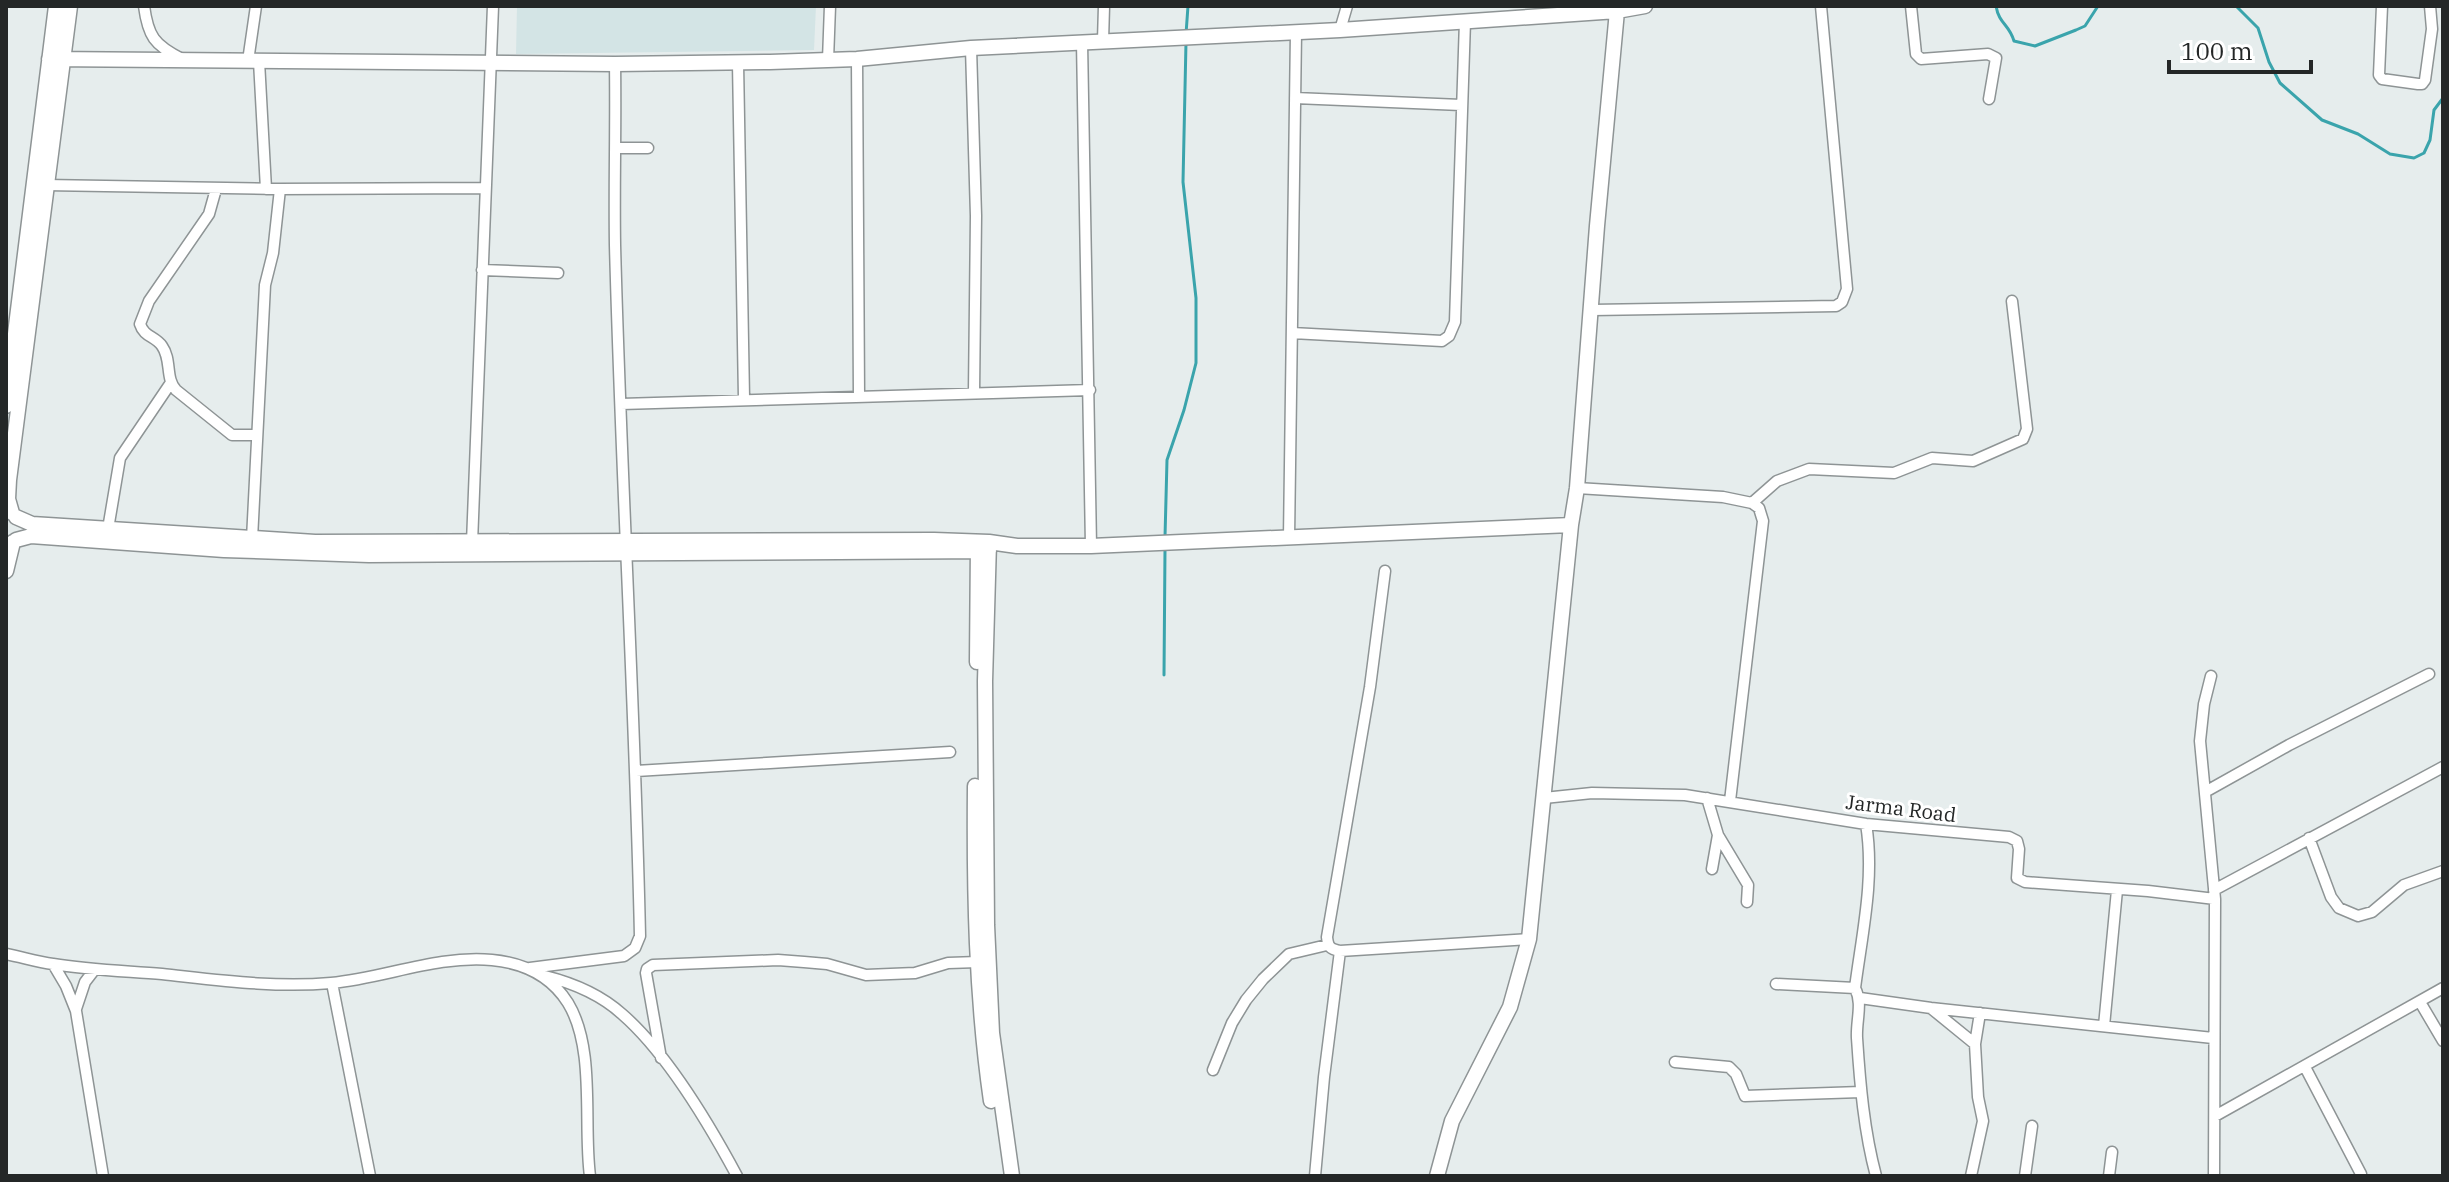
<svg xmlns="http://www.w3.org/2000/svg" width="2449" height="1182" viewBox="0 0 2449 1182" font-family="'IBM Plex Serif',serif">
	<rect width="100%" height="100%" fill="#e6eded"/>
	<!-- built -->
	<path fill="#d3e4e5" d="M517 6H816L814 50 516 54Z"/>
	<g fill="none" stroke-linecap="round" stroke-linejoin="round">
		<!-- stream -->
		<path stroke="#3aa4ac" stroke-width="3" d="M1996 6C1999 24 2009 24 2014 41L2035 46 2076 30 2085 26 2098 6
			M2236 6 2258 28 2269 62 2280 83 2322 120 2358 134 2390 154 2414 158 2424 153 2430 140 2434 110 2443 98
			M1186 34 1188 6
			M1165 537 1167 460 1184 410 1196 363V298L1183 182 1186 42
			M1164 675 1165 549"/>
		<defs>
			<path id="street" d="M144 6C148 36 154 45 182 59
				M1911 6 1916 54 1921 59 1988 54 1996 58 1989 99
				M2382 6 2379 75 2382 79 2418 84H2422L2425 80 2432 29 2430 6
				M1340 30 1347 6
				M1103 41 1104 6
				M1082 42 1091 546
				M971 48 976 216 974 393
				M857 59 859 397
				M828 60 830 6
				M248 61 256 6
				M259 61 266 189
				M738 63 744 398
				M1295 98 1461 105
				M615 148H648
				M45 185 280 189 485 188
				M216 189 209 214 149 301 140 324C144 337 155 336 162 346 172 360 165 378 176 390L232 435H257
				M482 270 558 273
				M1592 310 1836 306 1842 302 1847 289 1821 6
				M1292 333 1442 341 1449 336 1455 322 1465 21
				M621 404 1090 390
				M1577 488 1723 497 1752 503 1759 508 1763 521 1730 801
				M1752 503 1777 481 1809 469 1894 473 1932 458 1973 461 2023 439 2027 429 2012 301
				M108 529 120 458 170 384
				M1289 538 1296 32
				M252 539 265 285 273 253 280 189
				M472 543 493 6
				M1385 571 1370 687 1327 937C1328 947 1330 949 1340 951L1529 939
				M2211 676 2204 704 2200 741 2215 899 2214 1176
				M636 771 950 752
				M2205 792 2289 745 2429 674
				M1544 798 1592 793 1685 795 1866 824 2009 837 2017 841 2019 849 2017 878 2025 882 2148 891 2215 899
				M1707 798 1718 835 1748 885 1747 902
				M1866 824C1875 878 1862 934 1855 988 1863 1004 1856 1020 1857 1038 1860 1084 1864 1131 1876 1176
				M2309 838 2331 897 2339 908 2358 916 2372 912 2404 885 2443 871
				M1712 869 1718 835
				M2214 890 2443 767
				M6 954C22 957 37 962 53 964 89 970 126 971 162 974 218 980 274 988 331 983 385 978 437 955 492 960 523 963 551 976 568 1003 596 1049 583 1124 590 1176
				M53 964 66 986 76 1011 103 1176
				M530 968 624 956 635 948 640 936C635 705 621 476 615 245 614 185 616 124 615 64
				M545 976C573 983 601 995 622 1014 667 1053 709 1124 737 1176
				M332 983 370 1176
				M1776 984 1855 988
				M1860 998 1931 1008 2213 1038
				M2420 1002 2443 1041
				M76 1009 85 982 95 969
				M1932 1009 1975 1044
				M2104 1026 2117 890
				M661 1058 646 973 647 969 653 965 778 960 804 962 827 964 866 975 915 973 948 963 978 962
				M1675 1062 1729 1067 1736 1074 1745 1096 1861 1092
				M2305 1067 2361 1174
				M1213 1070 1232 1023 1246 1000 1263 979 1289 954 1327 945
				M2215 1116 2443 988
				M1315 1176 1324 1077 1340 951
				M1971 1176 1983 1121 1978 1097 1975 1044 1980 1013
				M2025 1176 2032 1126
				M2109 1176 2112 1152"/>
			<path id="secondary" d="M49 59 615 64 770 62 857 59 971 48 1340 30 1617 11 1645 6
				M6 406 56 6
				M12 513 8 499 9 480 70 6
				M16 517 32 524 315 542 934 540 989 542 1017 546H1091L1571 525
				M16 540 31 536 224 550 369 555 989 551
				M989 542 985 681 987 925 992 1033 1012 1176
				M6 571 13 542
				M977 662 978 542
				M975 786C974 891 976 997 991 1101
				M1437 1176 1452 1121 1510 1007 1529 939 1571 525 1577 488 1597 226 1617 11"/>
		</defs>
		<!-- street casing -->
		<use href="#street" stroke="#8e9495" stroke-width="13"/>
		<!-- secondary casing -->
		<use href="#secondary" stroke="#8e9495" stroke-width="17"/>
		<!-- street -->
		<use href="#street" stroke="#fff" stroke-width="10"/>
		<!-- secondary -->
		<use href="#secondary" stroke="#fff" stroke-width="14"/>
	</g>
	<g text-anchor="middle" dominant-baseline="central" stroke-width="6" stroke-linejoin="round" paint-order="stroke">
		<!-- street labels -->
		<g font-size="20" fill="#242727" stroke="#fff">
			<text transform="translate(1901 808) rotate(7)">Jarma Road</text>
		</g>
	</g>
	<!-- border -->
	<rect width="2449" height="1182" fill="none" stroke="#242727" stroke-width="16"/>
	<!-- scale -->
	<path d="M2169 60v12h142v-12" fill="none" stroke="#242727" stroke-width="4"/>
	<text x="2181" y="60" font-size="24" fill="#242727" stroke="#ffffff" stroke-width="6" paint-order="stroke">100 m</text>
</svg>
